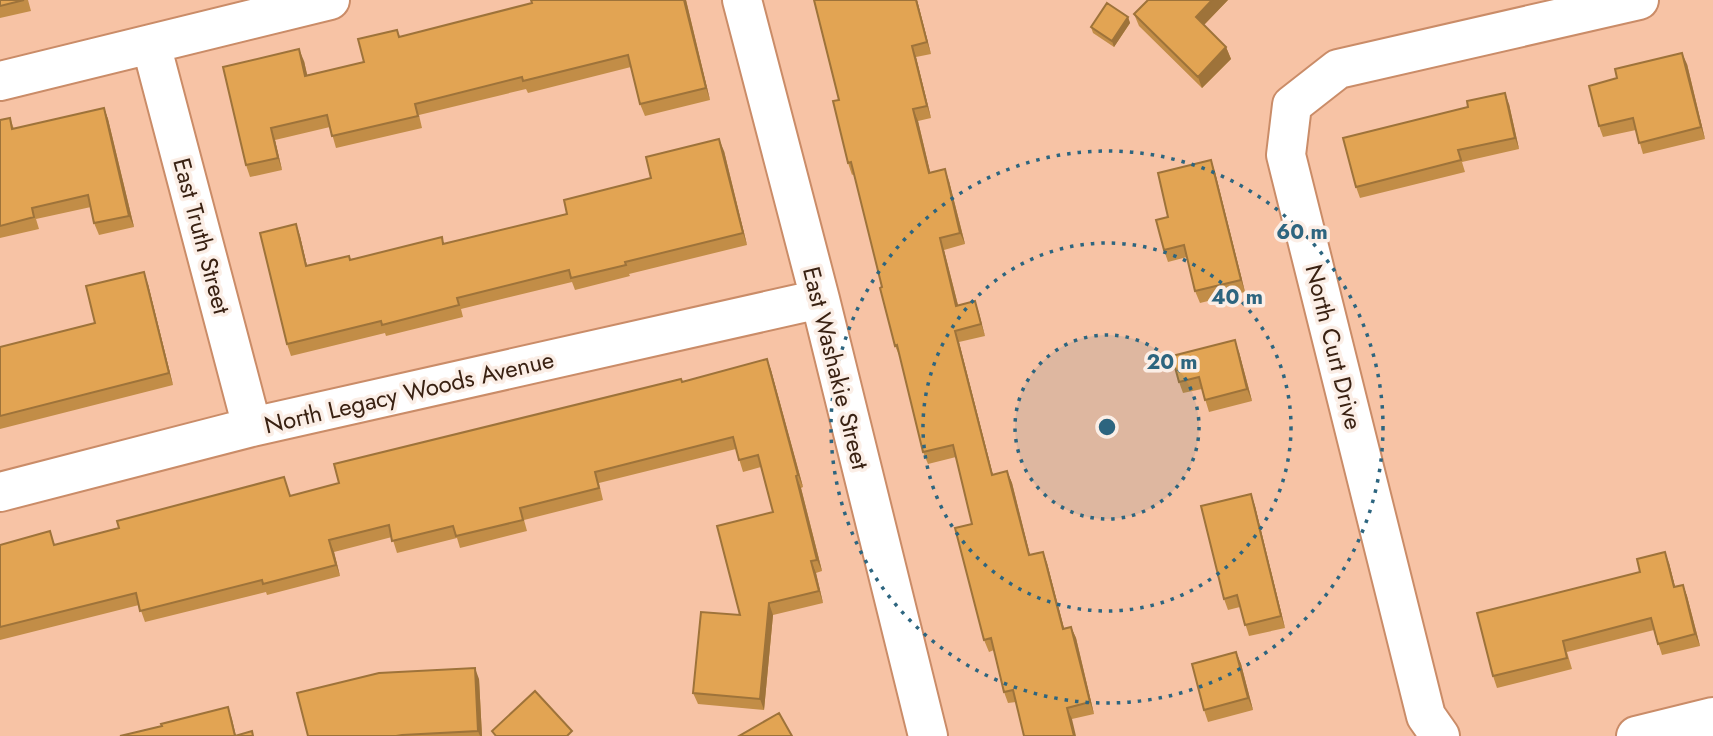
<svg xmlns="http://www.w3.org/2000/svg" width="1713" height="736" viewBox="0 0 1713 736" font-family="Jost,sans-serif">
	<rect width="100%" height="100%" fill="#f7c3a5"/>
	<g fill="none" stroke-linecap="round" stroke-linejoin="round">
		<defs>
			<path id="minor" d="M742 0 820 299 928 736
				M151 44 252 427
				M0 81 330 0
				M0 492 252 427 820 299
				M1440 736 1426 716 1286 155 1292 105 1338 69 1639 0
				M1636 736 1713 717"/>
		</defs>
		<!-- minor casing -->
		<use href="#minor" stroke="#ca8c68" stroke-width="42"/>
		<!-- minor -->
		<use href="#minor" stroke="#fff" stroke-width="38"/>
	</g>
	<!-- wall -->
	<path fill="#c28d47" d="M0 0H28L31 11 0 18Z
		M531 0H686L710 100 645 116 640 104 631 67 528 93 526 89 419 115 422 128 336 148 330 127 275 140 282 170 250 177 246 165 304 61 307 75 364 62 400 37 532 3Z
		M917 0 931 54 916 57 931 118 918 121 930 172 949 181 965 244 944 250 958 305 975 301 985 336 959 342 993 475 1007 471 1012 483 1030 555 1043 552 1047 563 1064 628 1071 627 1076 638 1094 714 1072 719 1016 702 1008 703 1004 692 994 650 989 652 984 640 972 524 956 457 928 464 923 452 900 357 895 346 882 287 854 174 852 175 848 163 839 100Z
		M1148 0H1228L1204 25 1226 47 1231 59 1202 88 1139 26 1134 14Z
		M1128 17 1130 23 1114 47 1093 33 1091 27Z
		M1687 64 1705 139 1643 154 1636 130 1603 137 1599 126Z
		M1509 104 1519 149 1462 162 1465 172 1360 198 1356 187 1468 107Z
		M104 108 108 119 134 227 99 235 94 223 91 207 36 219 39 229 0 238V120L10 118 14 129Z
		M724 151 747 245 629 274 630 276 575 290 572 282 461 309 463 317 386 336 385 333 291 356 287 344 296 224 300 236 307 266 444 244 567 214 651 178Z
		M1215 172 1245 292 1200 303 1195 291 1187 257 1168 262 1164 250 1168 217Z
		M148 284 173 385 0 429V347L95 323Z
		M1239 352 1252 401 1209 412 1202 389 1183 393 1179 382Z
		M767 359 771 370 803 487 801 488 822 571 816 573 823 603 773 615 764 710 698 704 693 693 740 615 773 512 761 467 743 472 736 449 599 483 603 500 524 520 527 531 460 548 457 538 397 553 392 537 334 552 340 576 267 595 266 592 145 622 139 605 0 640V545H55L119 528 284 477 290 496 339 483 682 382Z
		M1251 494 1255 506 1285 628 1249 636 1240 607 1228 610 1224 599Z
		M1669 563 1675 587 1683 585 1687 596 1700 646 1662 655 1654 630 1567 652 1572 669 1497 688 1493 676 1640 572Z
		M1236 652 1241 664 1253 710 1208 722 1204 710Z
		M479 679 482 736H308Z"/>
	<!-- shaded-wall -->
	<path fill="#9e733a" d="M684 0H686L710 100 706 88Z
		M916 0H917L931 54 927 42Z
		M1212 0H1228L1200 29 1196 17Z
		M1128 17 1130 23 1114 47 1112 41Z
		M912 46 916 57 931 118 927 106Z
		M1226 47 1231 59 1202 88 1198 77Z
		M299 49 304 61 310 87 305 76Z
		M1682 53 1687 64 1705 139 1701 127Z
		M1505 93 1509 104 1519 149 1515 138Z
		M104 108 108 119 134 227 129 216Z
		M913 109 918 121 933 184 929 173Z
		M271 128 275 140 282 170 278 158Z
		M719 139 724 151 747 245 743 233Z
		M1211 160 1215 172 1245 292 1241 280Z
		M945 169 949 181 965 244 960 233Z
		M296 224 300 236 310 278 306 266Z
		M940 238 944 250 961 317 956 306Z
		M144 272 148 284 173 385 169 373Z
		M975 301 979 313 985 336 981 324Z
		M955 331 959 342 996 487 992 475Z
		M1235 340 1239 352 1252 401 1247 389Z
		M767 359 771 370 803 487 798 475Z
		M1007 471 1012 483 1033 567 1029 555Z
		M796 476 801 488 822 571 817 560Z
		M1251 494 1255 506 1285 628 1281 616Z
		M329 540 334 552 340 576 336 565Z
		M1043 552 1047 563 1067 640 1063 629Z
		M1665 552 1669 563 1678 598 1674 587Z
		M811 561 816 573 823 603 819 591Z
		M1683 585 1687 596 1700 646 1695 634Z
		M769 603 773 615 764 710 760 699Z
		M1071 627 1076 638 1094 714 1090 702Z
		M1236 652 1241 664 1253 710 1248 698Z
		M475 668 479 679 482 736H480L478 731Z
		M228 707 232 719 236 736H235Z
		M1067 708 1072 719 1076 736H1074Z"/>
	<!-- building -->
	<path fill="#e2a453" stroke="#9e733a" stroke-width="2" d="M0 0H24L0 6Z
		M531 0H684L706 88 640 104 628 55 523 81 522 77 415 104 418 116 332 136 327 115 271 128 278 158 246 165 223 67 299 49 305 76 364 62 358 39 397 30 399 37 532 3Z
		M814 0H916L927 42 912 46 927 106 913 109 929 173 945 169 960 233 940 238 956 306 975 301 981 324 955 331 992 475 1007 471 1029 555 1043 552 1063 629 1071 627 1090 702 1067 708 1074 736H1024L1013 690 1004 692 991 638 984 640 955 528 972 524 953 445 923 452 897 345 895 346 880 288 882 287 851 162 848 163 833 101 839 100Z
		M1148 0H1212L1196 17 1226 47 1198 77 1134 14Z
		M1107 3 1128 17 1112 41 1091 27Z
		M1682 53 1701 127 1639 143 1633 118 1599 126 1589 86 1617 78 1615 69Z
		M1505 93 1515 138 1458 150 1461 160 1356 187 1343 138 1468 107 1467 101Z
		M104 108 129 216 94 223 88 195 32 208 34 217 0 226V120L10 118 12 129Z
		M719 139 743 233 625 262 626 265 571 278 569 270 457 298 459 305 382 325 381 321 287 344 260 233 296 224 306 266 349 256 350 260 442 237 443 244 567 214 564 200 651 178 646 157Z
		M1211 160 1241 280 1195 291 1184 245 1164 250 1156 220 1168 217 1158 173Z
		M144 272 169 373 0 416V347L95 323 86 286Z
		M1235 340 1247 389 1205 400 1199 377 1179 382 1172 356Z
		M767 359 798 475 796 476 817 560 811 561 819 591 769 603 760 699 693 693 701 612 740 615 717 526 773 512 758 455 739 460 733 437 595 472 599 488 520 508 523 520 456 536 453 526 392 541 389 525 329 540 336 565 263 584 262 580 140 611 136 593 0 627V545L50 531 54 545 119 528 117 521 284 477 290 496 339 483 334 464 681 379 682 382Z
		M1251 494 1281 616 1245 625 1237 595 1224 599 1201 506Z
		M1665 552 1674 587 1683 585 1695 634 1658 644 1651 618 1563 641 1567 658 1493 676 1477 613 1640 572 1637 559Z
		M1236 652 1248 698 1204 710 1192 664Z
		M475 668 478 731 402 735 396 736H308L297 693 379 673Z
		M535 691 572 731 567 736H496L492 731Z
		M228 707 235 736H120L162 726 161 724Z
		M779 713 792 736H739Z
		M252 731 253 736H235Z"/>
	<!-- distance rings -->
	<circle cx="1107" cy="427" r="92" fill="#2d657f" fill-opacity=".12"/>
	<g fill="none" stroke="#2d657f" stroke-width="3.5" stroke-dasharray="3.5 7">
		<circle cx="1107" cy="427" r="92"/>
		<circle cx="1107" cy="427" r="184"/>
		<circle cx="1107" cy="427" r="276"/>
	</g>
	<g text-anchor="middle" dominant-baseline="central" stroke-width="7" stroke-linejoin="round" paint-order="stroke">
		<!-- street labels -->
		<g font-size="24" fill="#392112" stroke="#fbeee6">
			<text transform="translate(202 236) rotate(75)">East Truth Street</text>
			<text transform="translate(1334 347) rotate(76)">North Curt Drive</text>
			<text transform="translate(836 368) rotate(76)">East Washakie Street</text>
			<text transform="translate(409 392) rotate(-13)">North Legacy Woods Avenue</text>
		</g>
	</g>
	<circle cx="1107" cy="427" r="10" fill="#2d657f" stroke="#fbeee6" stroke-width="3.5"/>
	<g font-size="21" text-anchor="middle" font-weight="bold" fill="#2d657f" stroke="#fbeee6" stroke-width="7" stroke-linejoin="round" paint-order="stroke">
		<text x="1302" y="239">60 m</text>
		<text x="1237" y="304">40 m</text>
		<text x="1172" y="369">20 m</text>
	</g>
</svg>
